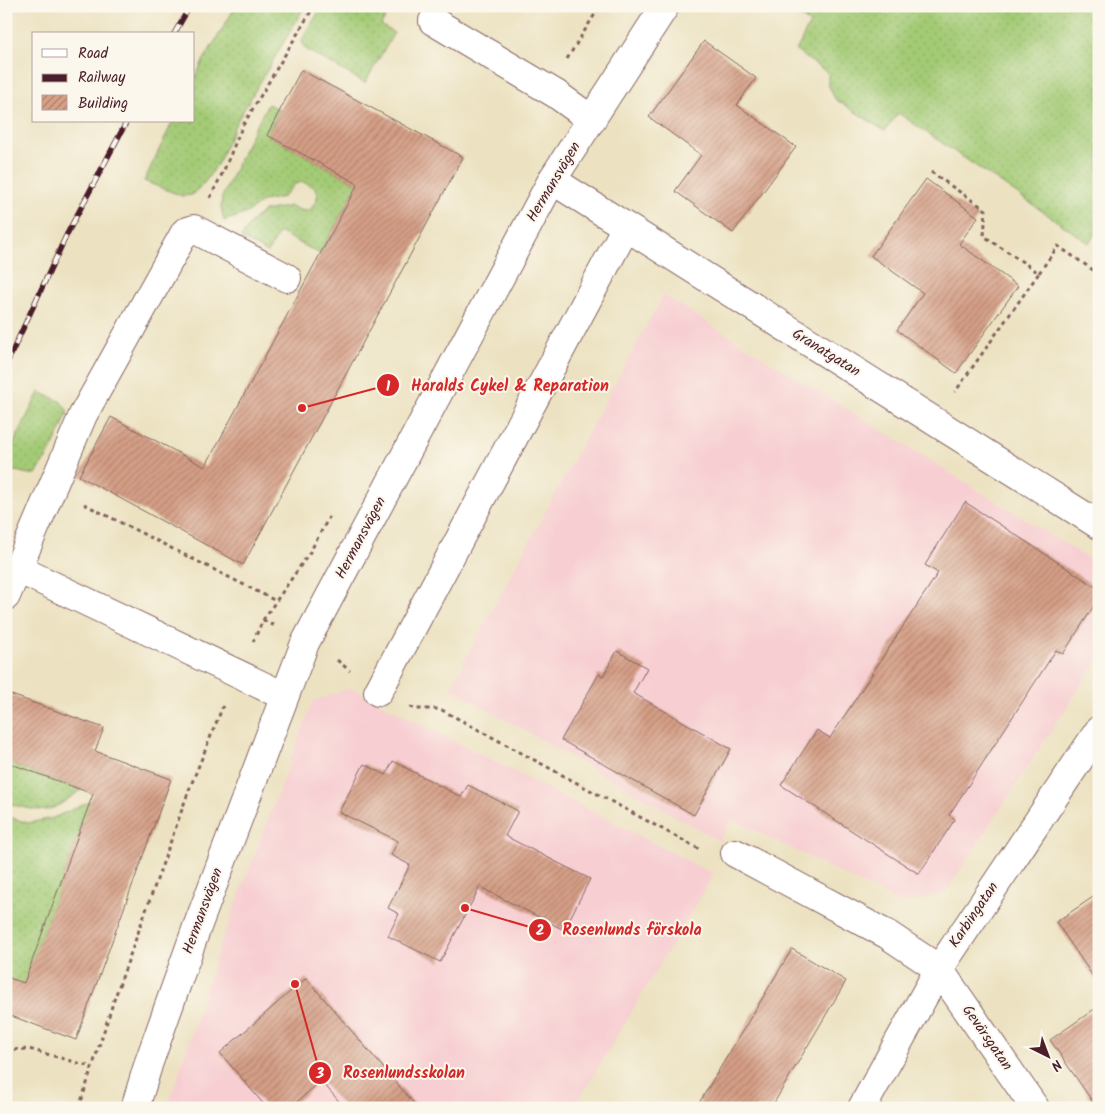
<svg xmlns="http://www.w3.org/2000/svg" width="1105" height="1114" viewBox="0 0 1105 1114" font-family="Kalam,sans-serif">
	<defs>
		<pattern id="grass-dots" width="8" height="8" patternUnits="userSpaceOnUse" patternTransform="scale(1.25)"><rect width="8" height="8" fill="#a3ca75"/><path d="M2 2h.1M6 6h.1" fill="none" stroke="#8ead65" stroke-width="1.8" stroke-linecap="round"/></pattern>
		<pattern id="building-hatch" width="6" height="6" patternUnits="userSpaceOnUse" patternTransform="scale(1.25)"><rect width="6" height="6" fill="#d59f86"/><path d="M-1 1l2-2M0 6l6-6M5 7l2-2" fill="none" stroke="#af816e"/></pattern>
	</defs>
	<rect width="100%" height="100%" fill="#fbf7ec"/>
	<filter id="ink" filterUnits="userSpaceOnUse"><feTurbulence type="fractalNoise" baseFrequency=".02" numOctaves="2"/><feDisplacementMap in="SourceGraphic" scale="10" xChannelSelector="R" yChannelSelector="G"/><feConvolveMatrix kernelMatrix="1 2 1 2 8 2 1 2 1" color-interpolation-filters="sRGB"/></filter>
	<filter id="wash" filterUnits="userSpaceOnUse"><feTurbulence type="fractalNoise" baseFrequency=".0096" numOctaves="4" result="noise"/><feDisplacementMap in="SourceGraphic" scale="20" xChannelSelector="R" yChannelSelector="G"/><feGaussianBlur stdDeviation="1.12" result="paint"/><feColorMatrix in="noise" values="0 0 0 0 0 0 0 0 0 0 0 0 0 0 0 0 0 1.4 0 .05"/><feComposite in="paint" operator="in"/></filter>
	<g filter="url(#wash)">
		<rect width="100%" height="100%" fill="#ece2c1"/>
		<!-- built -->
		<path fill="#f7cfd2" d="M663 295 1099 565V658L945 893 903 904 732 819 719 841 450 688Z
			M351 688 714 874 574 1108H167L220 946 313 701Z"/>
		<!-- grass -->
		<path fill="url(#grass-dots)" stroke="#767450" d="M236 6H305L236 123 218 163 205 182 192 195 182 196 144 181 173 121H194V80L203 61Z
			M322 6H392L381 25 394 33 365 83 307 50 303 46 302 40Z
			M787 6H1099V228L1089 243 898 113 885 131 835 99 828 84V73L796 51 810 23Z
			M268 104 280 110 267 135 358 184 320 254 279 232 268 253 241 238 247 228 255 218 264 211 291 206 297 209 305 211 311 209 316 201 318 194 315 188 308 184 302 182 295 184 283 197 263 201 245 214 224 221 221 207 222 197 254 129Z
			M39 392 60 401 68 411C61 433 49 455 36 474 25 475 21 471 12 471L6 483V459Z
			M6 762 81 790C72 796 58 808 46 810 36 811 17 806 6 803Z
			M91 801 23 987 10 982 11 978 6 977V816L28 823 53 818Z"/>
		<g id="blocks">
			<!-- building -->
			<path fill="url(#building-hatch)" d="M704 41 756 78 737 105 796 147 733 233 675 191 701 155 649 117Z
				M301 70 463 157 243 565 79 476 111 417 205 467 358 184 267 135Z
				M926 179 978 217 959 244 1018 286 956 373 897 330 923 293 871 256Z
				M965 502 1099 589V598L1063 654 1056 650 949 815 955 819 919 874 781 785 817 730 830 738 938 573 925 565Z
				M617 651 647 668 633 693 731 749 694 815 561 740 599 674 603 676Z
				M6 693 104 728 95 751 171 779 76 1040 6 1014V977L24 983 93 794 6 762Z
				M393 761 461 797 468 785 518 811 505 836 590 879 564 930 480 887 440 962 388 936 399 914 388 908 410 865 391 855 398 841 339 812 364 764 386 775Z
				M1099 893V985L1056 922Z
				M792 949 846 981 771 1108H696Z
				M306 978 418 1108H345L321 1081 290 1108H267L220 1053Z
				M1099 1006V1108H1097L1050 1040Z"/>
		</g>
	</g>
	<g filter="url(#ink)">
		<use href="#blocks" fill-opacity="0" stroke="#836360" stroke-width="1"/>
		<g fill="none" stroke-linecap="round" stroke-linejoin="round">
			<defs>
				<path id="minor" d="M433 21 556 94 592 120
					M552 180 1099 525
					M18 569 284 696
					M6 596 83 415 185 232 194 229 287 278
					M378 692 626 227
					M735 853 888 935 939 969 1035 1108
					M135 1108 149 1062 197 927 305 643 552 180 665 6
					M862 1108 939 969 1099 730"/>
			</defs>
			<!-- minor casing -->
			<use href="#minor" stroke="#836360" stroke-width="30"/>
			<!-- path -->
			<path stroke="#836360" stroke-width="3" stroke-dasharray="4 4" stroke-linecap="butt" d="M567 59 600 6
				M931 172 986 210 984 236 1039 273 955 392
				M210 198 224 170 242 127 314 6
				M1039 273 1058 246 1099 274
				M84 504 276 601
				M263 620 275 626
				M253 642 263 620 310 552 329 517
				M337 660 350 671
				M410 707 415 709H440L701 850
				M6 1050 29 1049 92 1067
				M79 1108 114 1000 189 790 223 706"/>
			<!-- minor -->
			<use href="#minor" stroke="#fff" stroke-width="28"/>
			<defs>
				<path id="rail" d="M174 34 190 6
					M6 365 67 234 127 121"/>
			</defs>
			<!-- rail casing -->
			<use href="#rail" stroke="#4a1f2b" stroke-width="5.5"/>
			<!-- rail -->
			<use href="#rail" stroke="#fbf7ec" stroke-width="4" stroke-dasharray="11" stroke-linecap="butt"/>
		</g>
	</g>
	<g text-anchor="middle" dominant-baseline="central" stroke-width="4" stroke-linejoin="round" paint-order="stroke">
		<!-- street labels -->
		<g font-size="15" fill="#4a1f2b" stroke="#fbf7ec">
			<text transform="translate(554 182) rotate(-59)">Hermansvägen</text>
			<text transform="translate(826 353) rotate(32)">Granatgatan</text>
			<text transform="translate(361 538) rotate(-62)">Hermansvägen</text>
			<text transform="translate(203 911) rotate(-70)">Hermansvägen</text>
			<text transform="translate(974 915) rotate(-56)">Karbingatan</text>
			<text transform="translate(987 1038) rotate(55)">Gevärsgatan</text>
		</g>
	</g>
	<!-- callouts -->
	<path fill="none" stroke="#d62828" stroke-width="2" d="M302 408L388 385M465 908L540 930M295 984L320 1073"/>
	<g fill="#d62828" stroke="#fbf7ec" stroke-width="2">
		<circle cx="302" cy="408" r="5"/>
		<circle cx="465" cy="908" r="5"/>
		<circle cx="295" cy="984" r="5"/>
		<circle cx="388" cy="385" r="12"/>
		<circle cx="540" cy="930" r="12"/>
		<circle cx="320" cy="1073" r="12"/>
	</g>
	<g font-size="15" text-anchor="middle" font-weight="bold" fill="#fff">
		<text x="388" y="391">1</text>
		<text x="540" y="935">2</text>
		<text x="320" y="1078">3</text>
	</g>
	<g font-size="16" text-anchor="middle" font-weight="bold" fill="#d62828" stroke="#fbf7ec" stroke-width="4" stroke-linejoin="round" paint-order="stroke">
		<text x="510" y="391">Haralds Cykel &amp; Reparation</text>
		<text x="632" y="935">Rosenlunds förskola</text>
		<text x="404" y="1078">Rosenlundsskolan</text>
	</g>
	<!-- margin -->
	<rect width="1105" height="1114" fill="none" stroke="#fbf7ec" stroke-width="25"/>
	<!-- legend -->
	<rect x="32" y="32" width="162" height="90" fill="#fbf7ec" stroke="#b4a19f"/>
	<rect x="42" y="49" width="25" height="8" fill="#ffffff" stroke="#b4a19f"/>
	<text x="78" y="58" font-size="15" fill="#4a1f2b">Road</text>
	<rect x="42" y="74" width="25" height="8" fill="#4a1f2b" stroke="#b4a19f"/>
	<text x="78" y="82" font-size="15" fill="#4a1f2b">Railway</text>
	<rect x="42" y="95" width="25" height="15" fill="url(#building-hatch)" stroke="#b4a19f"/>
	<text x="78" y="108" font-size="15" fill="#4a1f2b">Building</text>
	<!-- north arrow -->
	<g transform="translate(1048 1056) rotate(138)" stroke="#fbf7ec" stroke-width="4" paint-order="stroke">
	<path d="M0-4L9 19L0 12L-9 19Z" fill="#4a1f2b"/>
	<text y="-8" font-size="14" font-weight="bold" text-anchor="middle" fill="#4a1f2b">N</text>
	</g>
</svg>
